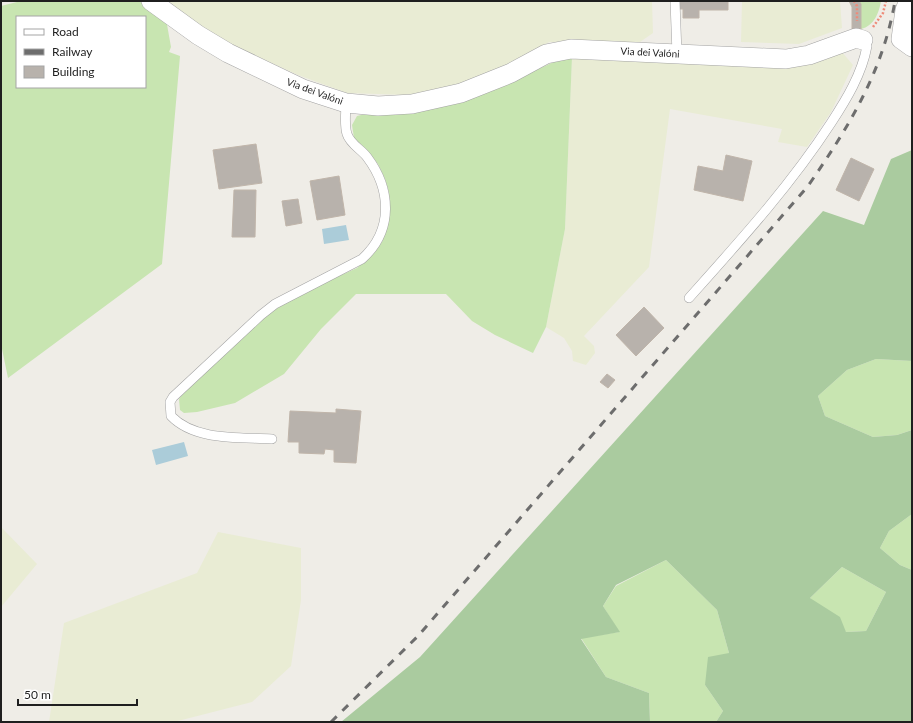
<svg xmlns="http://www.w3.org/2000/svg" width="913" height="723" viewBox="0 0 913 723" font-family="Lato,sans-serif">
	<rect width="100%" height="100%" fill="#efede7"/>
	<!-- farmland -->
	<path fill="#e9ecd4" d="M161 1H652L653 33 640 42H549L505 67 459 86 408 95 347 93 298 75 230 44Z
		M742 1H840L842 28 799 44 741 42Z
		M841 51 853 65 831 112 807 147 778 142 782 129 670 109 649 267 584 336 594 346 595 353 586 365 573 361 572 351 564 338 546 327 565 229 572 57Z
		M1 527 37 564 1 607Z
		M218 532 301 548V600L291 666 252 702 174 722H49L64 623 197 573Z"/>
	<!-- grass -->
	<path fill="#c8e5b1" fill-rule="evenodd" d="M21 1H139L166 19 171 47 169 52 180 56 162 264 8 378 1 344V6ZM17 17H145V87H17Z
		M859 1H881C879 13 874 26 861 29V4Z
		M572 57 565 229 546 327 533 353 495 335 472 321 446 294H356L321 329 284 374 235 403 197 412 184 413 180 410 179 399 189 385 272 311 319 285 357 268 374 253 382 242 390 214 389 193 385 179 378 164 366 149 354 138 352 125 357 116 525 75 556 61Z
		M876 359 912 361V430L897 435 873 437 825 416 818 396 847 370Z
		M912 514V570L900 565 880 548 889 531Z
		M666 560 717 610 729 653 705 685 723 711 716 722H650L649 693 606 677 581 638 619 632 603 606 616 586Z
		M842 567 886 592 866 631 846 632 810 598Z"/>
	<!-- forest -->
	<path fill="#aacb9f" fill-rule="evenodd" d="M912 150V361L876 359 847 370 818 396 825 416 873 437 897 435 912 430V514L889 531 880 548 900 565 912 570V722H716L723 711 705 685 708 657 729 653 717 610 666 560 616 585 603 606 620 632 581 639 606 677 649 693 650 722H341L420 657 823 211 864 225 891 159ZM842 567 886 592 866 631 846 632 840 617 810 598Z"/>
	<!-- water -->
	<path fill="#abccd9" d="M346 225 349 240 324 244 322 229Z
		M184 442 188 456 156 465 152 450Z"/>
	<!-- building -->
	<path fill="#b8b2ac" stroke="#c0b5aa" d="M678 1H728V10H699V18H683V9H678Z
		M849 1H859L861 4V29H852V7Z
		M256 144 262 183 219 189 213 150Z
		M726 155 752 161 743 201 694 190 698 166 723 171Z
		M851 158 874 169 859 201 836 190Z
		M339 176 345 215 317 220 310 181Z
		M234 190H256L255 237H232Z
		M298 199 302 223 286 226 282 201Z
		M644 307 664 328 636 356 616 335Z
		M607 374 615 380 608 388 600 382Z
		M336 409 361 411 356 463 334 462V450L325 449 324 454 299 453V442H288L290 411 336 413Z"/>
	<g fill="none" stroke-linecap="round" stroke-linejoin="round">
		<defs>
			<path id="lane" d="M675 1 677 54
				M689 298C739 242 790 186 831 123 846 100 862 74 867 46L863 40
				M272 439C239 437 195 441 171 416L170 402 173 397 261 315 275 304 362 259C394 230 391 189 367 157 361 149 350 144 347 134 344 125 346 112 346 103"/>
			<path id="street" d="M151 1 198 35 228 53 303 89 346 103 378 106 412 104 461 93 511 73 546 54 571 49 786 59 809 55 856 38 863 40
				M909 1 905 10 901 39 912 47"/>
		</defs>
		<!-- lane casing -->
		<use href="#lane" stroke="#a3a3a3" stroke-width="10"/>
		<!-- street casing -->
		<use href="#street" stroke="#a3a3a3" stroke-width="20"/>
		<!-- path -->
		<path stroke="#ee8b79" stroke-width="2.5" stroke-dasharray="2 2" stroke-linecap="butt" d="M854 1 857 6V21
			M873 27 883 13 886 1"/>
		<!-- lane -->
		<use href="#lane" stroke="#fff" stroke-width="9"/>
		<!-- street -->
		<use href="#street" stroke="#fff" stroke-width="19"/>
		<!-- rail -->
		<path stroke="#6d6d6d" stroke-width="3" stroke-dasharray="8 8" stroke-linecap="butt" d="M331 722 418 636 808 186C848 128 883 72 895 1"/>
	</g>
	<g text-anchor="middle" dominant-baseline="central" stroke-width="3" stroke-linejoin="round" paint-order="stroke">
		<!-- street labels -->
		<g font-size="10" fill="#1f1f1f" stroke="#fff">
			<text transform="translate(650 52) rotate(3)">Via dei Valóni</text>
			<text transform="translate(315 91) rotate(20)">Via dei Valóni</text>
		</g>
	</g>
	<!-- border -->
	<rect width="913" height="723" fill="none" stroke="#1f1f1f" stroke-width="4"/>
	<!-- legend -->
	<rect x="16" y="16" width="130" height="72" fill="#ffffff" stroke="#a5a5a5"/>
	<rect x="24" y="29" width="20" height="6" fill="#ffffff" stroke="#a5a5a5"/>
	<text x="52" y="36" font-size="12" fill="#1f1f1f">Road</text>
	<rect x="24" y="49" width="20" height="6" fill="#6d6d6d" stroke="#a5a5a5"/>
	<text x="52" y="56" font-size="12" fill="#1f1f1f">Railway</text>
	<rect x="24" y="66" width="20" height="12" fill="#b8b2ac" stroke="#a5a5a5"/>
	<text x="52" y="76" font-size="12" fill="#1f1f1f">Building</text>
	<!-- scale -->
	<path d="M18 699v6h119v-6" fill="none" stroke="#1f1f1f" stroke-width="2"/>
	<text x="24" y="699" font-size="12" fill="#1f1f1f" stroke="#ffffff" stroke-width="3" paint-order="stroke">50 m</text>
</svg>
